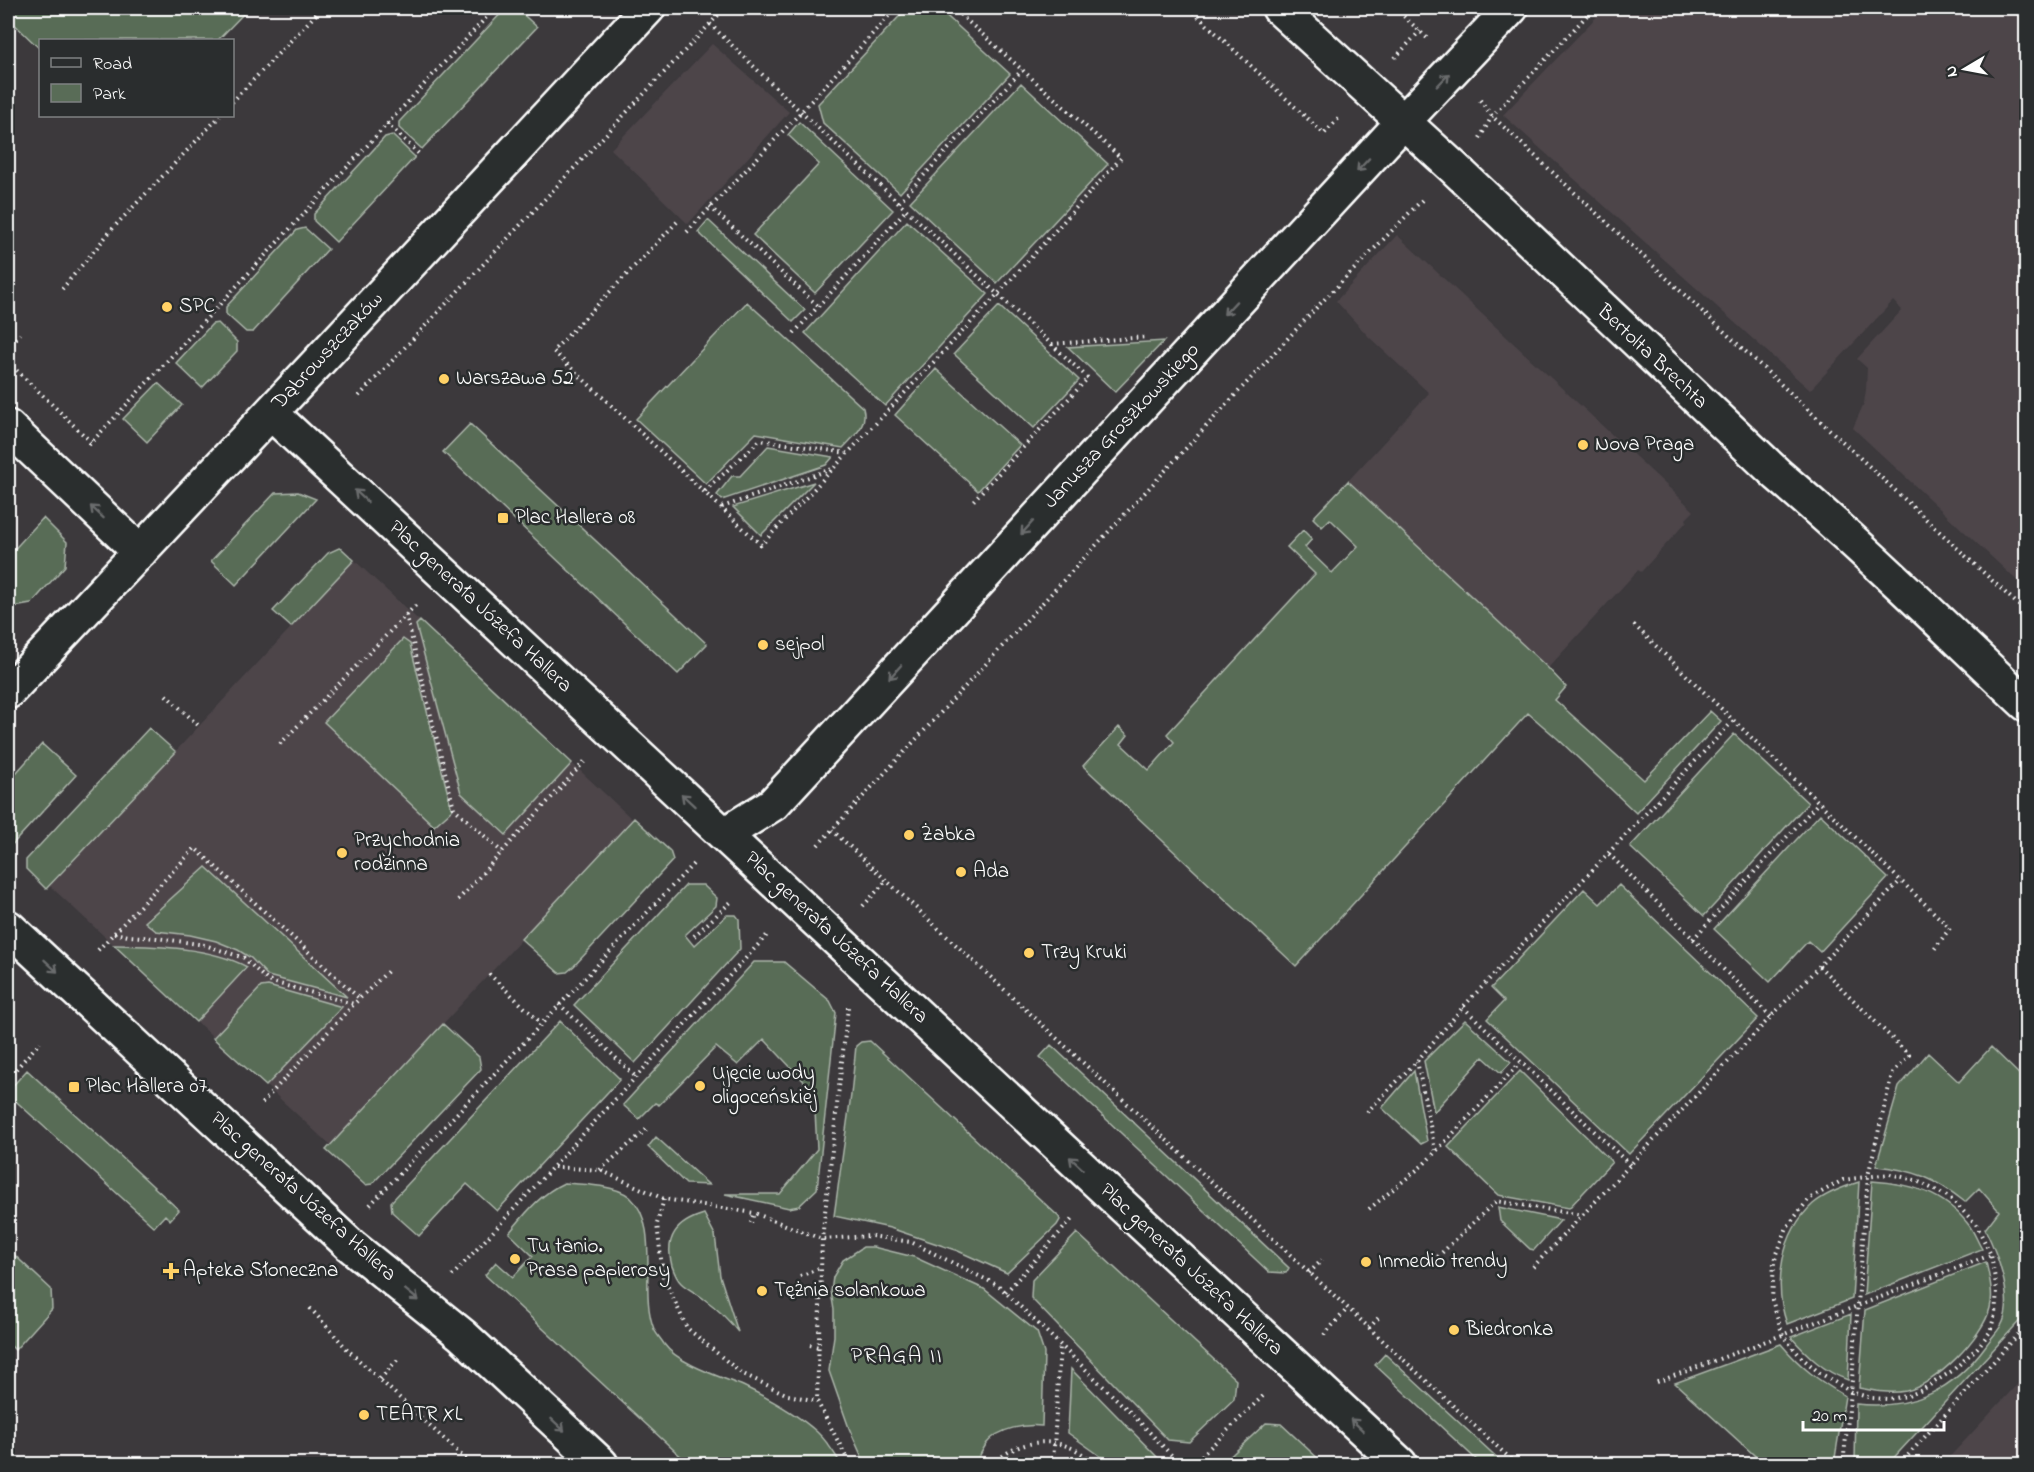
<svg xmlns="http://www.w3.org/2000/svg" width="2034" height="1472" viewBox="0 0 2034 1472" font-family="'Indie Flower',sans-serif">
	<rect width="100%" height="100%" fill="#3c393c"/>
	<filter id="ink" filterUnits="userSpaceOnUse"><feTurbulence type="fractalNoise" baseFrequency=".0167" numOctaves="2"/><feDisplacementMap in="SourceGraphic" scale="12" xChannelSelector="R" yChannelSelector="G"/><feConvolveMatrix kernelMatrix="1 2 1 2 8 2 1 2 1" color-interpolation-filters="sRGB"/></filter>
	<g filter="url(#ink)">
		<!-- built -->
		<path fill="#4d454a" d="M1605 8H2026V589L1853 428 1864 403 1866 390 1867 368 1857 359 1902 310 1893 301 1810 390 1503 115Z
			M712 44 789 112 688 224 611 149Z
			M1397 235 1694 511 1686 519 1687 521 1641 572 1638 570 1548 668 1348 481 1429 393 1369 337 1336 301Z
			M354 560 633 820 330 1145 50 886Z
			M2026 1375V1464H1943Z"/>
		<!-- green -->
		<path fill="#596c57" stroke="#acb6ab" stroke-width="1.5" d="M8 8H249L218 40H40V49L8 18Z
			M506 8H516L537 27 422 149 399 128V122Z
			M907 8H938L1010 74 900 193 823 123 818 104Z
			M1021 83 1108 164 997 283 910 202Z
			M799 122 893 210 815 293 753 235 819 164 788 135Z
			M392 135 415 157 336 242 314 221V214L385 137Z
			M708 220 805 310 793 322 698 232Z
			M907 221 988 294 885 406 805 333Z
			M305 228 328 249 253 332H246L226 314V307L297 230Z
			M747 302 863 408C868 426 855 435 843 448L756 433 706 484 636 419Z
			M999 306 1079 380 1034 428 954 354Z
			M218 323 237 342V351L202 388 176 363 212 324Z
			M1164 341 1115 392 1068 347Z
			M936 369 1020 445 978 491 895 415Z
			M158 383 182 405 147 442 123 419Z
			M470 424 707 644 678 674 443 452Z
			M768 446 833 457 826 465 722 500 717 495 732 476H740Z
			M1348 481 1548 668 1566 687 1555 700 1644 780 1710 711 1721 721 1636 813 1558 739 1528 713 1296 966 1083 766 1119 727 1128 735 1121 744 1149 770 1174 742 1167 734 1315 574 1287 547 1303 530 1312 539 1305 547 1332 573 1358 546 1330 519 1322 527 1313 518Z
			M814 482 761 535 733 507Z
			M298 492 316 499 236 585 211 561 275 493Z
			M43 518 67 542 65 566 31 604 8 608V556Z
			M339 548 342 549 354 560 291 627 273 611 328 553Z
			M420 621 572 763 506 835 461 793 416 625Z
			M403 639 410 644 452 810 434 826 324 722Z
			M149 728 176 752 46 889 26 869V860Z
			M1734 734 1808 803 1704 916 1630 847Z
			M42 744 76 775 8 849V782Z
			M1820 814 1888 878 1820 952 1808 941 1770 982 1714 929Z
			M634 818 670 851 673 860 574 966 567 972 559 973 521 939Z
			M206 867 347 997 268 976 251 958 238 950 216 941 190 935 156 931 145 922Z
			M686 885H703L717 898 716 906 685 935 694 946 727 915H736L739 919 740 949 635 1063 574 1005Z
			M1619 885 1758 1018 1629 1154 1487 1019 1504 1001 1491 988 1584 889 1600 904Z
			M114 945C155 946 210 947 247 967L196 1022Z
			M754 962H784L830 1001 836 1013 817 1189 799 1206 789 1208 725 1194H780L817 1149 814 1092 764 1039 738 1065 716 1047 659 1105 655 1103 639 1119 623 1105Z
			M268 986 342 1007 266 1086 213 1038 261 987Z
			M1465 1020 1511 1062 1501 1073 1483 1057 1434 1112 1424 1061Z
			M560 1021 620 1079 497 1211 467 1184 419 1236 392 1212 391 1202Z
			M443 1024 479 1057 481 1069 372 1184 365 1185 326 1150Z
			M870 1041 1059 1217 1060 1220 1057 1225 1007 1273 958 1251 890 1228 834 1216 851 1095 856 1046 861 1042Z
			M1051 1045 1289 1268 1286 1273 1269 1272 1040 1057Z
			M1991 1047 2026 1081V1314L1888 1464H1855L1856 1404C1913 1410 1953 1391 1987 1344 1992 1337 2000 1329 2003 1322 2014 1296 1996 1251 1985 1229L1999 1211 1979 1188 1965 1202C1935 1178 1914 1170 1876 1166L1899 1087 1928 1053 1959 1082Z
			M27 1070 179 1210 170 1220 165 1215 154 1227 8 1094V1091Z
			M1414 1071 1427 1141 1421 1144 1382 1108Z
			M1520 1071 1612 1162 1569 1208 1498 1195 1448 1147Z
			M656 1137 709 1185 686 1184 648 1147Z
			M1872 1181C1911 1184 1943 1192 1968 1224 1974 1231 1977 1241 1982 1249L1864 1295Z
			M1859 1182 1852 1299 1787 1324C1773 1284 1781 1233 1813 1204 1826 1193 1843 1187 1859 1182Z
			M564 1183C581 1184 616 1185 630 1197 662 1227 638 1290 654 1329 656 1334 661 1339 664 1344 678 1364 721 1377 743 1386 766 1397 798 1415 817 1432 826 1440 835 1454 841 1464H689L485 1275 496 1262 513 1277 533 1256 509 1233C525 1214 540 1194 564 1183Z
			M1498 1207 1561 1220 1534 1250 1530 1249 1500 1221Z
			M704 1214 715 1235 720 1276 738 1332C728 1319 717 1308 704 1299 697 1293 687 1289 681 1283 677 1279 674 1272 672 1266 664 1237 677 1222 704 1214Z
			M1077 1233 1236 1380 1234 1399 1189 1442 1168 1440 1031 1298 1032 1280Z
			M863 1247H873L914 1257 984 1289 1037 1332 1044 1353 1042 1426C1025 1424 999 1428 987 1443 983 1449 979 1457 975 1464H865L849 1428 829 1371 834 1336V1310L831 1292 833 1277 843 1260Z
			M8 1249 51 1289 52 1309 15 1350 8 1343Z
			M1986 1262C1989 1276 1994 1294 1990 1308 1983 1337 1935 1385 1906 1391 1889 1394 1875 1391 1859 1388L1865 1310Z
			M1851 1314 1848 1380C1824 1372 1807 1355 1791 1337Z
			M1781 1344C1801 1368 1818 1380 1845 1396L1834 1464H1764L1675 1383Z
			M1385 1354 1504 1464H1481L1375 1365Z
			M1071 1369 1163 1463 1154 1464H1108L1099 1455 1068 1433Z
			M1266 1423 1281 1424 1324 1464H1222Z"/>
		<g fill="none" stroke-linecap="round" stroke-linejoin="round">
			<defs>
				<path id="street" d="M1279 8 1453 167 1778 475C1864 548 1944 627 2026 704
					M271 413 1400 1464
					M8 427 140 552
					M8 692 320 360 648 8
					M725 834 773 804 1403 122 1511 8
					M8 927 350 1245 462 1335 601 1464"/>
			</defs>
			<!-- street casing -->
			<use href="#street" stroke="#fff" stroke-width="38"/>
			<!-- path -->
			<path stroke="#fff" stroke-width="4" stroke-dasharray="1.5 4.5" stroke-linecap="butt" d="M1189 8 1324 134 1339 118
				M1395 8 1427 38
				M710 24 801 112 1088 378 971 503
				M1395 58 1420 31
				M1480 100 1492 116 2026 612
				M232 102 322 8
				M387 123 419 154
				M1480 138 1492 116 1594 8
				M899 202 1022 70
				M710 207 818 306
				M677 222 553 351 761 545 998 294 1121 158 953 8
				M687 232 801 112 896 8
				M62 289 114 227 220 116
				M794 333 907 209
				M1052 344 1147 337
				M8 348 20 334
				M8 362 91 442
				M359 396 725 8
				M89 445 495 8
				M705 491 760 440 847 453
				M722 507 832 469
				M406 615 416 605
				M1634 625 1950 928 1933 951
				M166 695 199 726
				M280 744 406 615 454 808 502 852
				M832 830 1516 1464
				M818 845 1316 308 1424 198
				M1609 854 1771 1017
				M458 900 585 761
				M863 906 887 880
				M114 933 128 936 157 938 205 945 244 958 268 981 354 1004
				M694 936 733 900
				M1693 939 1819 802
				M98 950 195 848 360 999
				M1819 966 1909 1055 1892 1074 1868 1176 1851 1392 1843 1464
				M489 974 541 1023
				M559 1004 636 1077
				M848 1007 822 1239 817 1401 850 1464
				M1463 1007 1630 1165
				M1417 1061 1435 1150
				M8 1078 40 1042
				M262 1103 354 1004 390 969
				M1367 1112 1417 1061 1463 1007 1734 720
				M554 1167 600 1170 664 1199 754 1213 822 1239 871 1236 911 1242 999 1286 1133 1415 1180 1464
				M600 1170 647 1129
				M1890 1174 1915 1180 1949 1197 1976 1224 1991 1255 1997 1291 1995 1314 1990 1332 1977 1348 1952 1371 1922 1390 1908 1396 1888 1399 1871 1398 1851 1392 1820 1373 1802 1358 1783 1336 1772 1300 1774 1262 1787 1227 1809 1199 1843 1180Z
				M664 1199 657 1224 663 1276 687 1328 741 1373 788 1395 817 1401
				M370 1205 694 863
				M1369 1209 1423 1165 1520 1063
				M751 1223 754 1213
				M1429 1265 1496 1201 1582 1215
				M1533 1267 1901 880
				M1309 1273 1322 1260
				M452 1276 769 933
				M800 1276 820 1268
				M1006 1292 1074 1217
				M310 1308 349 1351 471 1464
				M1369 1328 1381 1315
				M1324 1335 1348 1308
				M810 1345 819 1347
				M380 1379 400 1357
				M1657 1382C1769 1341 1879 1297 1991 1255
				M993 1464C1021 1436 1066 1434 1094 1464
				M1053 1464 1060 1345
				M1193 1464 1265 1394
				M1900 1464 2026 1326"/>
			<!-- street -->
			<use href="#street" stroke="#2a2d2e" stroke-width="33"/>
		</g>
		<!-- one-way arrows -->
		<defs><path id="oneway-shaft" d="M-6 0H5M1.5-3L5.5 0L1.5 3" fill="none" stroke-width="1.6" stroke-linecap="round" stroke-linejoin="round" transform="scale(1.5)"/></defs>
		<g stroke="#6a6c6d">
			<use href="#oneway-shaft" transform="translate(1443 80) rotate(-46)"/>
			<use href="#oneway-shaft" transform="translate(1363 165) rotate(133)"/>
			<use href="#oneway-shaft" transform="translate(1230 308) rotate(133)"/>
			<use href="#oneway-shaft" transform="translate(361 496) rotate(-137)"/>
			<use href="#oneway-shaft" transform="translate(97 512) rotate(-137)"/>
			<use href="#oneway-shaft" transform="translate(1027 528) rotate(132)"/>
			<use href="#oneway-shaft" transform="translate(895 672) rotate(132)"/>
			<use href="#oneway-shaft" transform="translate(688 800) rotate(-137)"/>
			<use href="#oneway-shaft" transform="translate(51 966) rotate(43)"/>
			<use href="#oneway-shaft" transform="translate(1076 1163) rotate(-137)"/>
			<use href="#oneway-shaft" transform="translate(412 1295) rotate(39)"/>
			<use href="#oneway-shaft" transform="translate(558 1425) rotate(43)"/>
			<use href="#oneway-shaft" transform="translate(1357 1425) rotate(-137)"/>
		</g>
	</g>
	<!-- markers -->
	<g fill="#ffd166" stroke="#2a2d2e" stroke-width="2">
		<circle cx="167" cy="307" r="6"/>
		<circle cx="444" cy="379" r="6"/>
		<circle cx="1583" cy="445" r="6"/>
		<rect x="497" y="512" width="12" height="12" rx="3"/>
		<circle cx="763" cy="645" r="6"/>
		<circle cx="909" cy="835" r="6"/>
		<circle cx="342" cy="853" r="6"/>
		<circle cx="961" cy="872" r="6"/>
		<circle cx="1029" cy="953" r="6"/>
		<circle cx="700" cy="1086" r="6"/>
		<rect x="68" y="1081" width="12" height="12" rx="3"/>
		<circle cx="515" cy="1259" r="6"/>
		<circle cx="1366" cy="1262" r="6"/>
		<path d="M168 1262h6v6h6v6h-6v6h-6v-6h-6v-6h6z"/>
		<circle cx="762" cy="1291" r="6"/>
		<circle cx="1454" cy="1330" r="6"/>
		<circle cx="364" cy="1415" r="6"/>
	</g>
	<g text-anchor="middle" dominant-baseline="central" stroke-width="5" stroke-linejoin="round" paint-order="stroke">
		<!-- poi labels -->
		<g font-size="21" fill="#fff" stroke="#2a2d2e" text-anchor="start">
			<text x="179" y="307">SPC</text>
			<text x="456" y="379">Warszawa 52</text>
			<text x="1595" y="445">Nova Praga</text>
			<text x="515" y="518">Plac Hallera 08</text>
			<text x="775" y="645">sejpol</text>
			<text x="921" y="835">Żabka</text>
			<text x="354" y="841">Przychodnia<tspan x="354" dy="24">rodzinna</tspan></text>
			<text x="973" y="872">Ada</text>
			<text x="1041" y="953">Trzy Kruki</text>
			<text x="712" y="1074">Ujęcie wody<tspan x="712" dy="24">oligoceńskiej</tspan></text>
			<text x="86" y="1087">Plac Hallera 07</text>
			<text x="527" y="1247">Tu tanio.<tspan x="527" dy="24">Prasa papierosy</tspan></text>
			<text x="1378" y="1262">Inmedio trendy</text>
			<text x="183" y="1271">Apteka Słoneczna</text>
			<text x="774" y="1291">Tężnia solankowa</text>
			<text x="1466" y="1330">Biedronka</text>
			<text x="376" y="1415">TEATR XL</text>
		</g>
		<!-- street labels -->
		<g font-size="21" fill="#fff" stroke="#2a2d2e">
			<text transform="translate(328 351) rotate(-47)">Dąbrowszczaków</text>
			<text transform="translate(1652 357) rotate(43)">Bertolta Brechta</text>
			<text transform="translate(1122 426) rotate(-47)">Janusza Groszkowskiego</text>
			<text transform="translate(480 607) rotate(43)">Plac generała Józefa Hallera</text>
			<text transform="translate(836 938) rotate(43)">Plac generała Józefa Hallera</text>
			<text transform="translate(303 1197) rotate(42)">Plac generała Józefa Hallera</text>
			<text transform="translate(1191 1270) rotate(43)">Plac generała Józefa Hallera</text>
		</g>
		<!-- neighbourhood labels -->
		<g font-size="22" letter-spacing="1.5" fill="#fff" stroke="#2a2d2e">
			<text x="897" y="1357">PRAGA II</text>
		</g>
	</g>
	<!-- margin -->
	<rect width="2034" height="1472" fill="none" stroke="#2a2d2e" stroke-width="30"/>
	<rect x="15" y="15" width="2004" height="1442" fill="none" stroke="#fff" stroke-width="2" filter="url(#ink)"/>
	<!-- legend -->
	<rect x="39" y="39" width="195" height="78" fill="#2a2d2e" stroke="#7f8182" stroke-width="1.5"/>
	<rect x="51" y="58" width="30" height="9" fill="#2a2d2e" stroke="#7f8182" stroke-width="1.5"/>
	<text x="93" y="69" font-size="18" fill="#ffffff">Road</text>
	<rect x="51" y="84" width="30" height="18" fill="#596c57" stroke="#7f8182" stroke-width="1.5"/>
	<text x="93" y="99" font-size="18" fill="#ffffff">Park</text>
	<!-- north arrow -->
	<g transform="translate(1965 69) rotate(260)" stroke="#2a2d2e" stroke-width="4.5" paint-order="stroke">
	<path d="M0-4.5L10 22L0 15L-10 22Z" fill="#ffffff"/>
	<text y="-9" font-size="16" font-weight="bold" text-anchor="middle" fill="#ffffff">N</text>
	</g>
	<!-- scale -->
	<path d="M1803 1421v9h141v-9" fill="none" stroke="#ffffff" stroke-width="3"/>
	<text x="1812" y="1421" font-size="18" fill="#ffffff" stroke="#2a2d2e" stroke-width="4.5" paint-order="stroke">20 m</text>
</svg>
